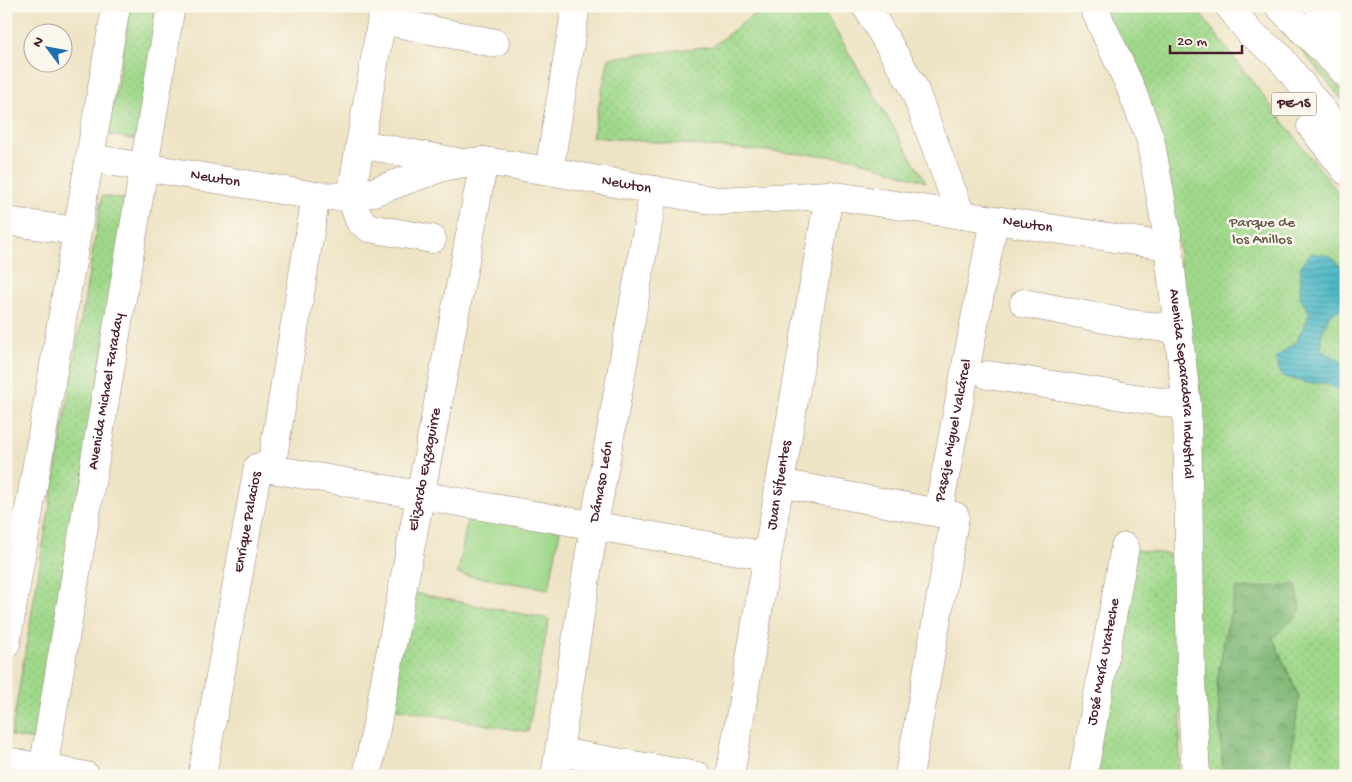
<svg xmlns="http://www.w3.org/2000/svg" width="1352" height="782" viewBox="0 0 1352 782" font-family="'Gochi Hand',sans-serif">
	<defs>
		<pattern id="grass-dots" width="8" height="8" patternUnits="userSpaceOnUse" patternTransform="scale(1.25)"><rect width="8" height="8" fill="#9fd88a"/><path d="M2 2h.1M6 6h.1" fill="none" stroke="#8ab977" stroke-width="1.8" stroke-linecap="round"/></pattern>
		<pattern id="forest-crowns" width="20" height="18" patternUnits="userSpaceOnUse" patternTransform="scale(1.25)"><rect width="20" height="18" fill="#7fb876"/><path d="M2 6a3 3 0 1 1 6 0M12 15a3 3 0 1 1 6 0" fill="none" stroke="#6a9561"/></pattern>
		<pattern id="water-rules" width="6" height="5" patternUnits="userSpaceOnUse" patternTransform="scale(1.25)"><rect width="6" height="5" fill="#4bb8c7"/><path d="M0 2.5h6" fill="none" stroke="#4095a2"/></pattern>
	</defs>
	<rect width="100%" height="100%" fill="#fbf7ec"/>
	<filter id="ink" filterUnits="userSpaceOnUse"><feTurbulence type="fractalNoise" baseFrequency=".02" numOctaves="2"/><feDisplacementMap in="SourceGraphic" scale="10" xChannelSelector="R" yChannelSelector="G"/><feConvolveMatrix kernelMatrix="1 2 1 2 8 2 1 2 1" color-interpolation-filters="sRGB"/></filter>
	<filter id="wash" filterUnits="userSpaceOnUse"><feTurbulence type="fractalNoise" baseFrequency=".0096" numOctaves="4" result="noise"/><feDisplacementMap in="SourceGraphic" scale="20" xChannelSelector="R" yChannelSelector="G"/><feGaussianBlur stdDeviation="1.12" result="paint"/><feColorMatrix in="noise" values="0 0 0 0 0 0 0 0 0 0 0 0 0 0 0 0 0 1.4 0 .05"/><feComposite in="paint" operator="in"/></filter>
	<g filter="url(#wash)">
		<rect width="100%" height="100%" fill="#eee3c4"/>
		<!-- grass -->
		<path fill="url(#grass-dots)" stroke="#747c5a" d="M131 6H160L138 140 108 135Z
			M765 6H821L926 182 852 158 592 137 609 58 713 46Z
			M1099 6H1192L1198 11 1346 203V776H1193L1179 246Z
			M1264 6 1337 85 1346 95V104Z
			M102 196 130 200 40 741 11 736Z
			M1130 549 1180 556 1183 683 1178 776H1087Z
			M409 592 549 619 528 732 387 707Z"/>
		<!-- forest -->
		<path fill="url(#forest-crowns)" stroke="#646c50" d="M1296 585 1301 611 1273 638 1299 697 1289 776H1223L1217 682 1224 641 1236 589Z"/>
		<!-- pitch -->
		<path fill="#9fd88a" stroke="#747c5a" d="M468 515 560 530 549 589 458 574Z"/>
		<!-- water -->
		<path fill="url(#water-rules)" stroke="#4a6c79" d="M1311 253 1331 256 1346 273V306L1329 315 1321 337V350L1346 364V395L1327 383H1307L1281 376 1276 358 1296 342 1310 313 1300 297 1301 265Z"/>
	</g>
	<g filter="url(#ink)">
		<g fill="none" stroke-linecap="round" stroke-linejoin="round">
			<defs>
				<g id="minor">
					<path d="M384 6 351 197 359 220 369 228 432 239"/>
					<path d="M866 6 913 86 961 215"/>
					<path id="s1" d="M1093 6 1129 84 1150 138 1166 227 1187 406 1191 679 1196 776"/>
					<path d="M1318 6 1346 44"/>
					<path d="M382 20 495 43"/>
					<path d="M360 144 457 162"/>
					<path id="s2" d="M91 158 316 196 351 197 373 192 443 167 463 163 484 161 549 171 698 198 720 201 829 195 1168 246"/>
					<path d="M549 171 576 6"/>
					<path d="M6 221 76 231"/>
					<path d="M1024 303 1131 324 1178 329"/>
					<path d="M988 375 1187 406"/>
					<path d="M271 469 767 556"/>
					<path d="M779 483 955 516 909 776"/>
					<path id="s3" d="M938 513 994 220"/>
					<path d="M6 644 116 6"/>
					<path d="M559 752 698 776"/>
					<path d="M6 761 86 776"/>
					<path id="s4" d="M42 776 171 6"/>
					<path id="s5" d="M202 776 258 467 271 469 316 196"/>
					<path id="s6" d="M367 776 484 161"/>
					<path id="s7" d="M555 776 594 526 654 190"/>
					<path id="s8" d="M730 776 829 195"/>
					<path id="s9" d="M1083 776 1125 547"/>
				</g>
				<path id="highway" d="M1229 6 1249 32 1279 56 1346 141
					M1279 6 1346 73
					M1311 126 1346 171"/>
			</defs>
			<!-- minor casing -->
			<use href="#minor" stroke="#9c8178" stroke-width="29"/>
			<!-- highway casing -->
			<use href="#highway" stroke="#9c8178" stroke-width="29"/>
			<!-- minor -->
			<use href="#minor" stroke="#fff" stroke-width="28"/>
			<!-- highway -->
			<use href="#highway" stroke="#fff" stroke-width="28"/>
		</g>
	</g>
	<g text-anchor="middle" dominant-baseline="central" stroke-width="5" stroke-linejoin="round" paint-order="stroke">
		<!-- shield labels -->
		<rect fill="#fbf7ec" stroke="#7f6065" stroke-width="1" x="1271.5" y="92.5" width="45" height="23" rx="4"/>
		<g font-size="14" font-weight="bold" fill="#4a1f2b">
			<text x="1294" y="104">PE-1S</text>
		</g>
		<!-- street labels -->
		<g font-size="15" fill="#4a1f2b" stroke="#fbf7ec">
			<text stroke="none"><textPath href="#s2" startOffset="126">Newton</textPath></text>
			<text stroke="none"><textPath href="#s2" startOffset="546">Newton</textPath></text>
			<text stroke="none"><textPath href="#s2" startOffset="951">Newton</textPath></text>
			<text stroke="none"><textPath href="#s1" startOffset="392">Avenida Separadora Industrial</textPath></text>
			<text stroke="none"><textPath href="#s4" startOffset="390">Avenida Michael Faraday</textPath></text>
			<text stroke="none"><textPath href="#s3" startOffset="84">Pasaje Miguel Valcárcel</textPath></text>
			<text stroke="none"><textPath href="#s6" startOffset="312">Elizardo Eyzaguirre</textPath></text>
			<text stroke="none"><textPath href="#s7" startOffset="298">Dámaso León</textPath></text>
			<text stroke="none"><textPath href="#s8" startOffset="295">Juan Sifuentes</textPath></text>
			<text stroke="none"><textPath href="#s5" startOffset="258">Enrique Palacios</textPath></text>
			<text stroke="none"><textPath href="#s9" startOffset="116">José María Urateche</textPath></text>
		</g>
		<!-- park labels -->
		<g font-size="15" fill="#645648" stroke="#fbf7ec">
			<text x="1262" y="223">Parque de<tspan x="1262" dy="17">los Anillos</tspan></text>
		</g>
	</g>
	<!-- margin -->
	<rect width="1352" height="782" fill="none" stroke="#fbf7ec" stroke-width="25"/>
	<!-- north arrow -->
	<g transform="translate(48 48) rotate(302)"><circle r="24" fill="#fbf7ec" stroke="#b4a19f"/>
	<path d="M0-4L9 19L0 12L-9 19Z" fill="#1f6fb2"/>
	<text y="-8" font-size="14" font-weight="bold" text-anchor="middle" fill="#4a1f2b">N</text>
	</g>
	<!-- scale -->
	<path d="M1170 45v8h72v-8" fill="none" stroke="#4a1f2b" stroke-width="2.5"/>
	<text x="1177" y="45" font-size="15" fill="#4a1f2b" stroke="#fbf7ec" stroke-width="4" paint-order="stroke">20 m</text>
</svg>
